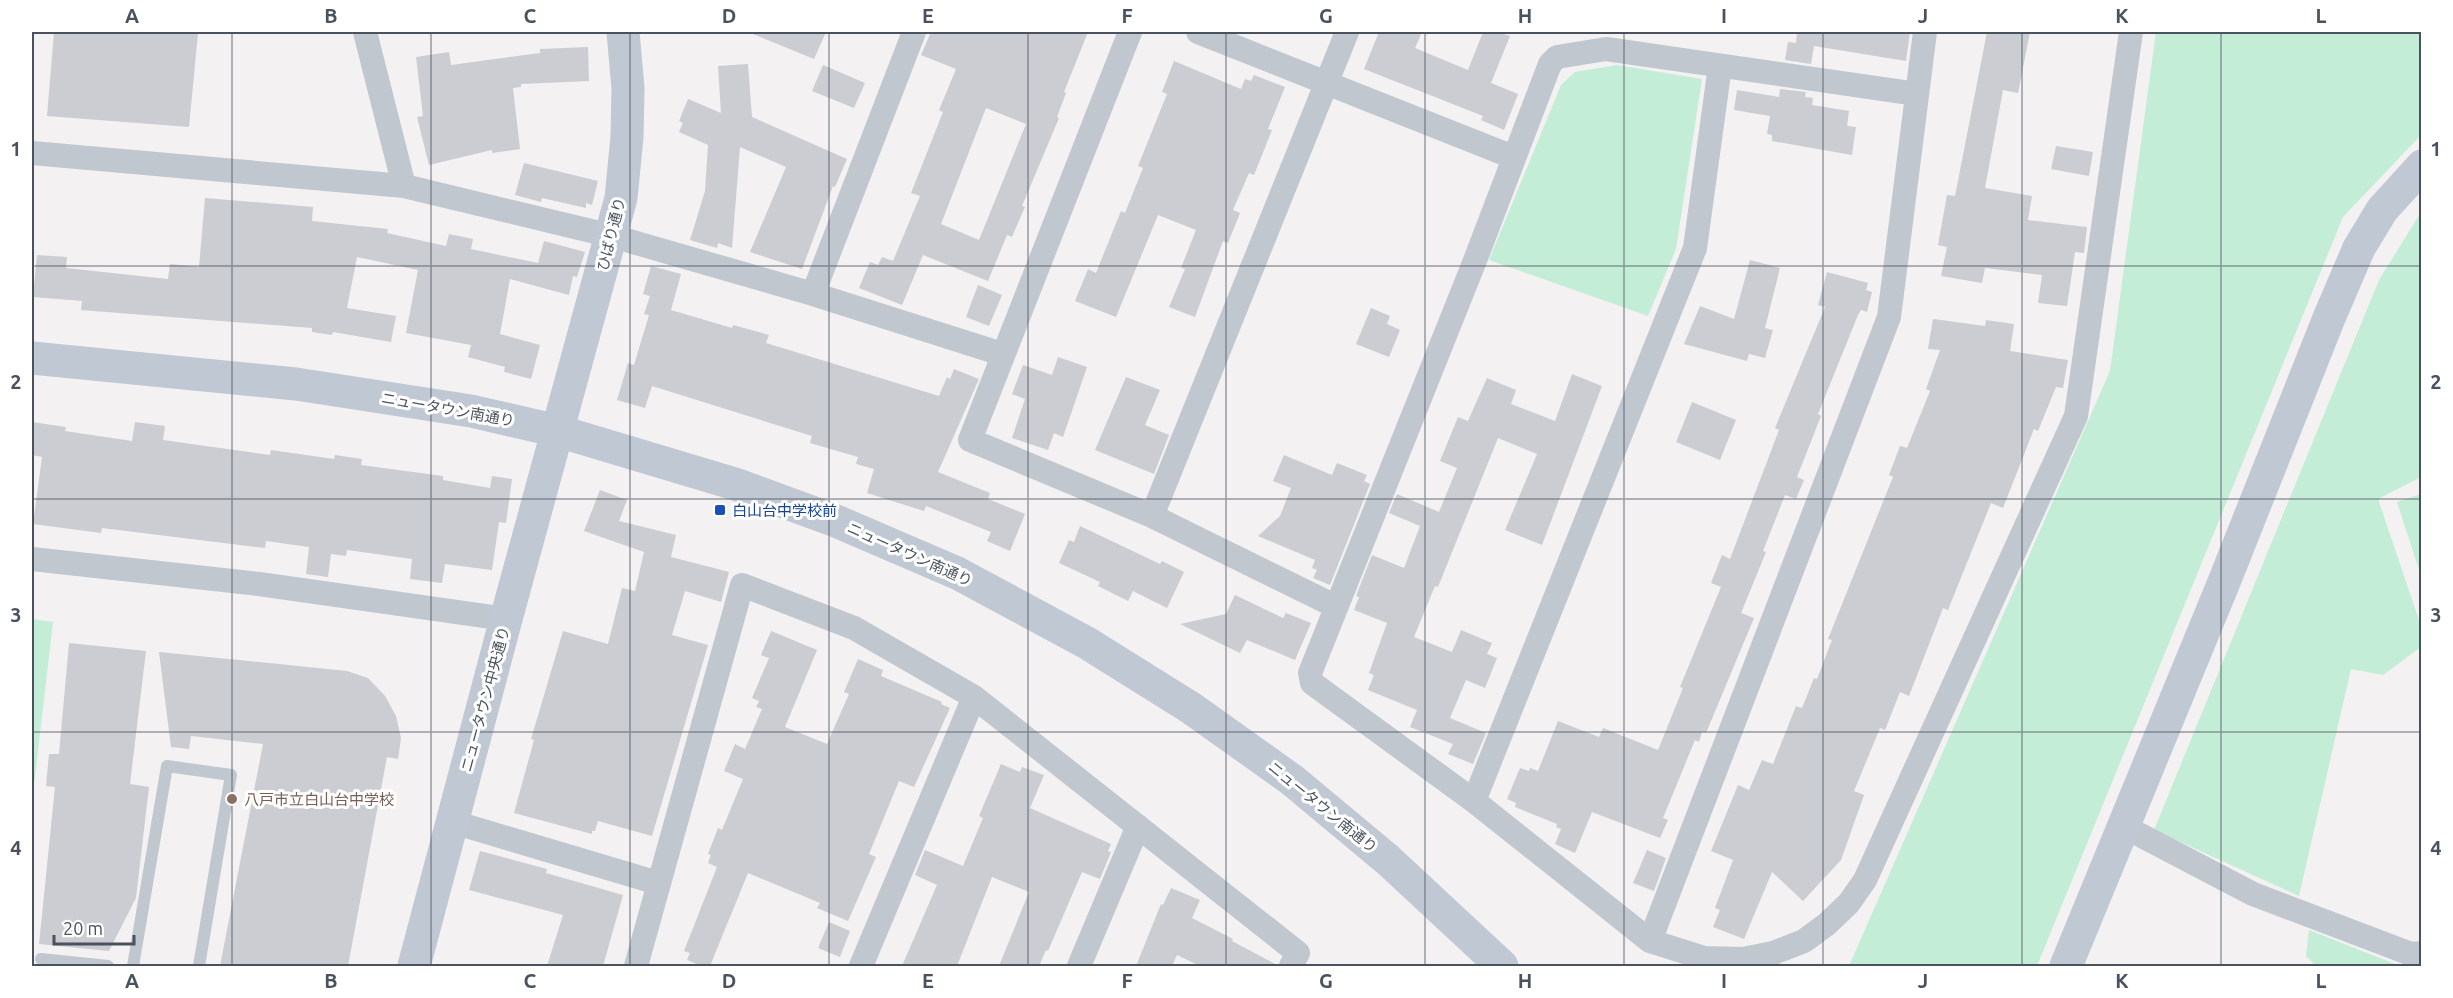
<svg xmlns="http://www.w3.org/2000/svg" width="2453" height="998" viewBox="0 0 2453 998" font-family="Ubuntu,'Noto Sans JP',sans-serif">
	<rect width="100%" height="100%" fill="#f3f1f1"/>
	<!-- green -->
	<path fill="#c4edd8" d="M2156 32H2421V135L2343 217 2037 966H1849L2110 371Z
		M1617 65 1702 79 1676 249 1648 316 1489 260 1561 85 1575 72Z
		M2421 212V477L2378 499 2421 626V647L2383 675 2351 669 2299 896 2154 830 2379 280Z
		M2421 494H2422L2421 576 2397 502Z
		M32 619 53 622 32 803Z
		M2309 930 2400 966H2316L2306 956Z"/>
	<!-- building -->
	<path fill="#cbcdd3" fill-rule="evenodd" d="M54 32 198 33 189 127 47 116Z
		M748 32H826L814 59Z
		M931 32H1088L1064 92 1066 93 1057 117 1059 118 1022 206 1025 207 1021 216 1012 237 1007 235 988 281 923 255 902 305 859 288 870 262 878 265 882 257 893 261 920 196 911 193 943 112 939 110 956 69 921 55ZM986 108 1026 124 979 240 941 224Z
		M1379 32H1422L1415 48 1468 70 1483 32H1498L1510 36 1491 83 1518 94 1504 130 1481 120 1483 116 1364 69Z
		M1797 32H1910L1906 61 1814 46 1811 64 1785 60 1788 42 1796 43Z
		M1987 32H2030L2018 93 2003 90 1985 188 2032 196 2028 220 2087 227 2084 253 2075 252 2067 306 2038 303 2042 275 1985 268 1982 283 1941 276 1947 247 1938 245 1947 195 1955 196Z
		M588 47 589 81 521 84V87L513 88 520 149 492 153V150L429 165 417 117 423 116 416 57 449 52 451 65 540 53V49Z
		M1174 61 1241 89 1245 79 1251 81 1254 75 1285 87 1268 129 1272 130 1254 175 1249 173 1233 210 1240 213 1228 243 1223 241 1195 317 1169 307 1185 269 1181 268 1196 230 1158 215 1116 317 1075 301 1088 269 1096 273 1121 211 1125 213 1143 168 1138 166 1167 94 1162 92Z
		M748 64 752 117 847 159 835 187 833 186 802 269 750 252 786 167 740 147 732 248 718 243 717 248 690 240 705 191 708 145 679 132 683 123 679 121 688 99 721 113 718 66Z
		M823 65 865 83 854 108 812 91Z
		M1780 89 1806 92 1805 97 1813 98 1812 105 1849 111 1847 126 1856 127 1852 155 1772 141V135L1767 134 1770 116 1734 110 1737 90 1779 97Z
		M2056 146 2093 152 2089 176 2051 169Z
		M524 163 598 181 592 205 586 203V208L542 198 541 202 515 195Z
		M205 198 313 207 312 221 388 229 387 233 446 246 449 234 473 239 471 249 538 263 544 241 585 252 577 277 573 276 569 295 510 279 500 334 540 345 531 379 504 372 505 367 468 357 471 345 406 333 418 270 357 257 347 308 396 316 391 342 333 332 332 335 312 332V328L81 310 82 301 33 297 37 255 67 257 66 268 168 279 170 264 199 267Z
		M1750 260 1780 268 1765 328 1773 330 1765 358 1749 354 1747 361 1684 344 1700 306 1734 319Z
		M651 266 681 274 671 310 732 328 733 325 769 335 766 343 939 396 947 377 950 379 954 369 979 379 938 472 990 493 988 499 1025 514 1010 551 987 541 991 532 926 506 924 511 867 493 874 469 856 464 858 457 810 443 812 436 652 386 645 408 617 400 628 363 634 365 649 315 644 314 650 296 643 294Z
		M1827 272 1868 283 1866 290 1872 292 1867 312 1861 310 1858 315 1818 414 1821 416 1797 477 1804 480 1796 499 1785 495 1763 551 1766 552 1741 613 1754 618 1706 733 1702 732 1699 742 1695 740 1663 818 1668 820 1660 838 1592 812 1575 853 1555 844 1561 829 1556 827 1557 824 1515 807 1516 803 1507 799 1520 768 1529 771 1530 768 1538 771 1558 721 1599 737 1603 728 1658 750 1683 688 1680 687 1721 587 1711 583 1722 555 1730 559 1779 430 1775 428 1825 307 1818 305Z
		M978 285 1002 295 989 326 966 317Z
		M1371 308 1390 316 1387 324 1400 330 1389 357 1356 344Z
		M1933 319 1985 326 1986 320 2014 324 2010 351 2068 360 2063 388 2056 387 2038 431 2034 429 2003 508 1991 503 1948 610 1943 608 1909 696 1900 692 1885 730 1880 728 1854 791 1864 795 1841 860 1803 901 1772 872 1744 939 1713 927 1720 910 1715 908 1733 860 1711 851 1738 785 1749 790 1762 760 1773 764 1796 706 1802 708 1814 678 1817 679 1832 640 1828 639 1893 477 1889 475 1900 446 1907 448 1930 391 1926 389 1940 350 1928 349Z
		M1058 357 1087 367 1063 437 1054 433 1048 450 1012 438 1025 399 1012 394 1023 365 1052 375Z
		M1572 374 1602 386 1542 545 1505 530 1537 454 1498 438 1438 587 1435 586 1414 637 1452 652 1461 630 1492 643 1487 654 1497 658 1485 688 1466 680 1450 718 1486 733 1473 764 1448 754 1453 744 1410 727 1417 710 1368 690 1374 675 1369 673 1387 623 1354 610 1359 597 1356 596 1372 555 1404 568 1420 526 1389 513 1397 494 1439 512 1457 468 1440 461 1458 417 1468 421 1487 378 1516 390 1511 404 1555 421Z
		M1126 377 1160 390 1145 425 1169 435 1154 474 1095 450Z
		M1692 402 1736 420 1720 460 1676 442Z
		M32 422 66 427 65 431 132 441 135 422 165 426 163 440 270 455 271 450 334 459 335 455 362 459 361 465 443 476V480L490 488 492 476 512 479 506 523 499 522 492 570 445 564 442 583 410 579 412 559 369 553 347 550 346 556 331 554 328 577 306 574 309 547 266 541 265 548 102 528 101 533 33 524 42 457 32 455Z
		M1284 455 1332 475 1337 463 1367 475 1364 481 1370 484 1330 585 1313 578 1317 570 1312 568 1315 560 1258 536 1280 516 1291 488 1273 481Z
		M600 490 627 500 619 521 676 535 671 557 729 572 721 602 685 591 672 635 708 645 652 836 598 821 595 831H592V834L514 813 534 740 531 739 563 631 608 644 622 588 635 591 644 552 584 531Z
		M1080 526 1160 564 1162 561 1184 572 1167 608 1133 591 1128 601 1098 586 1100 582 1059 563 1069 540 1074 542Z
		M1235 595 1283 618 1286 613 1311 623 1295 660 1247 640 1240 653 1180 624 1226 614Z
		M771 631 817 650 785 727 827 744 849 694 844 692 858 659 883 670 881 676 942 702 941 704 950 708 914 787 899 781 869 854 876 857 848 921 817 908 820 903 748 873 710 966H702L687 960 690 953 684 951 717 867 708 863 711 855 708 854 718 828 722 830 743 779 724 771 735 744 745 749 762 709 756 707 759 701 752 698 769 658 761 655Z
		M69 643 146 651 130 784 149 787 136 898 109 951 39 944 55 787 46 786 49 754H59Z
		M159 652 347 671 368 678 385 696 396 716 401 738 398 759 387 757 348 966H220L263 744 191 736 189 749 171 747Z
		M1001 764 1020 772 1022 767 1044 775 1030 808 1111 844 1108 851 1111 852 1100 879 1082 872 1048 951 1046 950 1039 966H999L1029 892 992 877 957 966H902L937 885 915 875 925 850 963 866 983 818 979 816Z
		M1647 850 1666 858 1654 891 1633 883Z
		M480 851 547 869 546 873 623 895 603 966H547L563 915 469 890Z
		M1171 888 1200 900 1192 918 1233 939 1232 941 1277 965V966H1200L1177 955 1172 966H1136L1161 904 1163 905Z
		M829 922 850 931 840 957 818 948Z"/>
	<g fill="none" stroke-linecap="round" stroke-linejoin="round">
		<!-- lane -->
		<path stroke="#c0c7ce" stroke-width="12" d="M41 959 108 966
			M133 966 167 766 231 775 199 966"/>
		<!-- street -->
		<path stroke="#c0c7ce" stroke-width="24" d="M365 32 404 186
			M1130 32 970 440 1152 516 1335 606
			M1198 32 1513 157
			M1917 94 1606 49 1557 57 1550 64 1474 263 1310 673 1312 683 1474 801 1650 941 1704 958 1743 959 1773 953 1804 941 1827 924 1849 903 1865 880 2076 416 2131 32
			M32 153 404 186 612 236 813 294 1002 354
			M813 294 914 32
			M1152 516 1347 32
			M32 559 259 584 506 619
			M1474 801 1695 248 1720 66
			M453 822 658 883
			M2123 826 2253 894 2411 954 2422 953
			M1650 941 1889 317 1925 32
			M636 966 742 585 854 628 974 697 1298 953 1291 966
			M861 966 974 697
			M1079 966 1138 826"/>
		<!-- secondary -->
		<path stroke="#c0c8d3" stroke-width="33" d="M32 358 296 384 471 411 558 431 735 484 836 521 957 573 1087 643 1191 708 1292 780 1388 860 1502 966
			M414 966 506 619 621 198 627 137 628 88 623 32
			M2066 966 2224 582 2329 318 2359 248 2382 210 2422 166"/>
	</g>
	<!-- grid -->
	<path fill="none" stroke="#4a525d" stroke-width="1.5" stroke-opacity="0.55" d="M232 32V966M431 32V966M630 32V966M829 32V966M1028 32V966M1226 32V966M1425 32V966M1624 32V966M1823 32V966M2022 32V966M2221 32V966M32 266H2422M32 499H2422M32 732H2422"/>
	<!-- markers -->
	<rect fill="#1a4fb4" stroke="#fff" stroke-width="2" x="714" y="504" width="12" height="12" rx="3"/>
	<circle fill="#8d6e63" stroke="#fff" stroke-width="2" cx="232" cy="799" r="6"/>
	<g text-anchor="middle" dominant-baseline="central" stroke-width="6" stroke-linejoin="round" paint-order="stroke">
		<!-- street labels -->
		<g font-size="15" fill="#4a525d" stroke="#fff">
			<text transform="translate(611 234) rotate(-76)">ひばり通り</text>
			<text transform="translate(448 409) rotate(10)">ニュータウン南通り</text>
			<text transform="translate(910 554) rotate(24)">ニュータウン南通り</text>
			<text transform="translate(485 699) rotate(-75)">ニュータウン中央通り</text>
			<text transform="translate(1323 807) rotate(39)">ニュータウン南通り</text>
		</g>
		<!-- transit labels -->
		<g font-size="15" fill="#164399" stroke="#fff" text-anchor="start">
			<text x="732" y="510">白山台中学校前</text>
		</g>
		<!-- education labels -->
		<g font-size="15" fill="#785e54" stroke="#fff" text-anchor="start">
			<text x="244" y="799">八戸市立白山台中学校</text>
		</g>
	</g>
	<!-- border -->
	<rect width="2453" height="998" fill="none" stroke="#ffffff" stroke-width="66"/>
	<!-- scale -->
	<path d="M54 935v9h80v-9" fill="none" stroke="#4a525d" stroke-width="3"/>
	<text x="63" y="935" font-size="18" fill="#4a525d" stroke="#ffffff" stroke-width="4.5" paint-order="stroke">20 m</text>
	<rect x="33" y="33" width="2387" height="932" fill="none" stroke="#4a525d" stroke-width="2"/>
	<g font-size="20" text-anchor="middle" font-weight="bold" fill="#4a525d">
		<text x="132" y="23">A</text>
		<text x="331" y="23">B</text>
		<text x="530" y="23">C</text>
		<text x="729" y="23">D</text>
		<text x="928" y="23">E</text>
		<text x="1127" y="23">F</text>
		<text x="1326" y="23">G</text>
		<text x="1525" y="23">H</text>
		<text x="1724" y="23">I</text>
		<text x="1923" y="23">J</text>
		<text x="2122" y="23">K</text>
		<text x="2321" y="23">L</text>
		<text x="16" y="156">1</text>
		<text x="2436" y="156">1</text>
		<text x="16" y="389">2</text>
		<text x="2436" y="389">2</text>
		<text x="16" y="622">3</text>
		<text x="2436" y="622">3</text>
		<text x="16" y="855">4</text>
		<text x="2436" y="855">4</text>
		<text x="132" y="988">A</text>
		<text x="331" y="988">B</text>
		<text x="530" y="988">C</text>
		<text x="729" y="988">D</text>
		<text x="928" y="988">E</text>
		<text x="1127" y="988">F</text>
		<text x="1326" y="988">G</text>
		<text x="1525" y="988">H</text>
		<text x="1724" y="988">I</text>
		<text x="1923" y="988">J</text>
		<text x="2122" y="988">K</text>
		<text x="2321" y="988">L</text>
	</g>
</svg>
